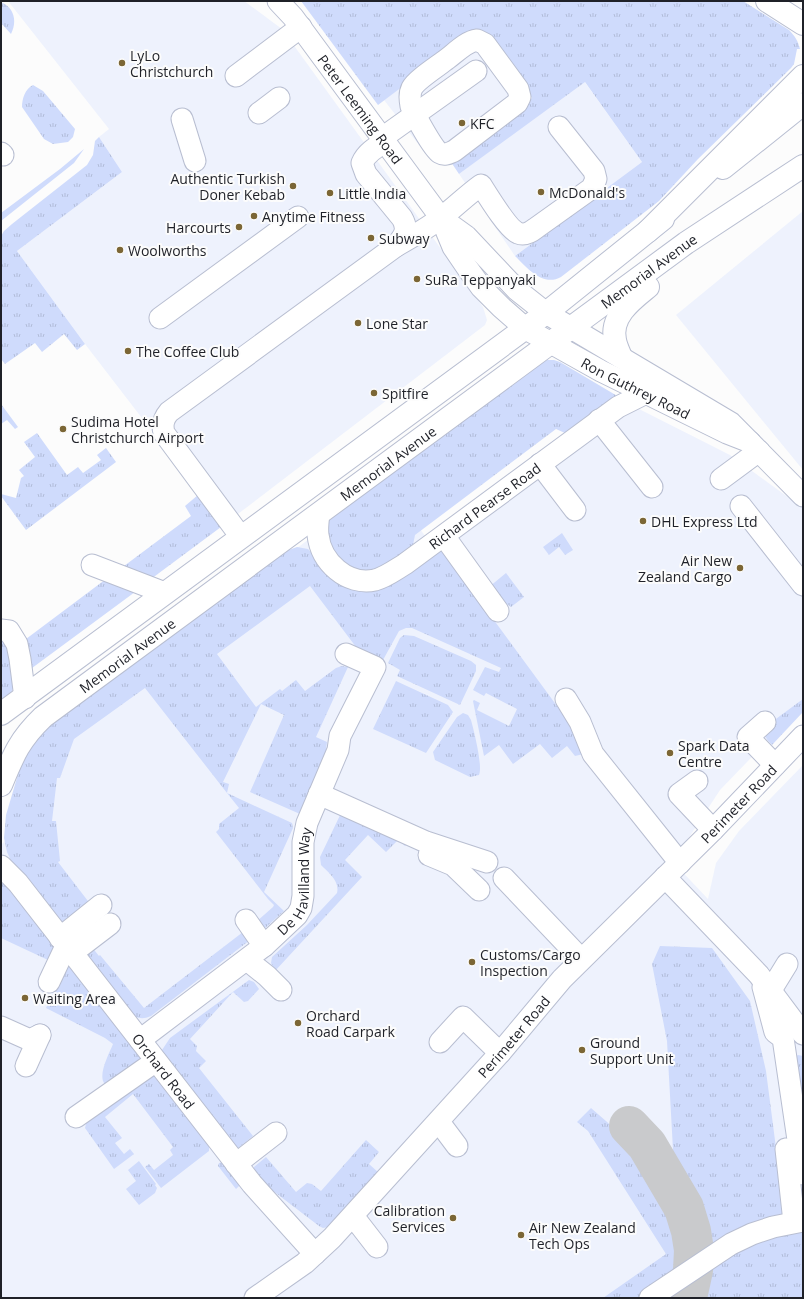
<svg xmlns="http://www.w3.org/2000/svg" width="804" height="1299" viewBox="0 0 804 1299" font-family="'Open Sans',sans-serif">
	<defs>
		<pattern id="grass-tufts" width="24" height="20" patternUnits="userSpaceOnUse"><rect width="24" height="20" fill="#cfdbfc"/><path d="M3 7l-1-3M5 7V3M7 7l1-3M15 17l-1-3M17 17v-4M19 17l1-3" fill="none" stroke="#b1bcd8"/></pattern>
	</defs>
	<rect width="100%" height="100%" fill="#fcfcfc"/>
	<!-- built -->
	<path fill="#eef2fd" d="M8 1H244L282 29 483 307 487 320 485 325 221 527 158 439 85 344 17 251 122 172 99 137 109 129Z
		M479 29 532 98 449 159 426 154 384 100Z
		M584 81 642 162 515 256 459 174Z
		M803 211V470L676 315Z
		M635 407 730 455 803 508V704L720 790 673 862 708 899 716 863 739 831 803 765V1298H1V845L6 840 35 748 385 481 436 551Z"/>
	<!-- grass -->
	<path fill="url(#grass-tufts)" d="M301 1H743L789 30C795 36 798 41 800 49H797L794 64 791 68 698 159 659 201 561 277C543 287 527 268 515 256L642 162 585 82 459 174 449 159 532 98 479 29 378 105Z
		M1 2C15 8 17 22 11 34L1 23Z
		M33 85 43 91 75 129 73 137 68 142 53 144 44 139 22 107C22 99 25 89 33 85Z
		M99 137 122 172 17 251 85 344 77 350 64 334 42 352 35 343 5 364 1 359V236L4 231 12 224 87 165 93 155 95 141Z
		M84 149 74 163 1 221V213L60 169Z
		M547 360H554L560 362 619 397 565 433 556 429 415 535 413 545 411 548 383 569 371 573 347 567 327 545 328 521 537 366Z
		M1 404 18 427 15 429 7 420 1 424Z
		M37 433 67 475 78 467 83 473 101 460 97 455 106 448 116 462 26 530 1 496V494L16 498 21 478 24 476 19 470 35 457 24 442Z
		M198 495 221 527 151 579 120 569 191 516 185 506Z
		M562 533 573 550 565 555 559 547 549 555 543 547Z
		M297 547 308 549 338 581 441 548 579 736 588 753 575 756 567 746 552 758 540 744 513 764 499 745 484 756 473 701 474 700 480 703 477 710 509 726 517 709 486 693 484 696 473 690 485 667 499 672 501 668 412 628H406L399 631 383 660 356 647 310 586 217 654 256 707 280 689 282 691 296 680 305 691 336 668 342 666 348 667 316 737 327 742 326 749 328 751 300 814 250 792 284 715 261 704 223 782 229 784 227 793 292 823 293 828 264 892 284 911 263 930 256 922 273 907 274 905 268 899 216 832 219 829V824L239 808 227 793 145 688 74 739 60 778H57L52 821H56L60 861 58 862 91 905 67 923H60L11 861 7 852 4 838 6 815 19 771 24 757 34 742 46 729 286 551Z
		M506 573 524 597 511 607 497 598 489 587Z
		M106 579 135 592 28 671 22 642Z
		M404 635 414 636 471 661 476 665V671L460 705 397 676 400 670 388 663 400 638Z
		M1 640 8 645 15 684 11 693 1 701Z
		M396 681 448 705 453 712 426 753 373 729Z
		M803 699V712L772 745 768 741 762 731 765 727Z
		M463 713 468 715 471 720C474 731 483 766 479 775L470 777 435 760 433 752 457 717Z
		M343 809 411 840 405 846 398 840 386 852 368 835 345 860 362 877 275 971 271 963 272 957 307 925 337 893C340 881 328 872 321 865L320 857Z
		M1 876 57 948 48 960 1 938Z
		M243 932 250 940 151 1016C144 1019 140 1019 134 1016L85 955 91 946 99 956 100 955 144 1008Z
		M660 946 712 948 750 1001 766 1071 783 1202 803 1199V1298H603L666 1254 588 1131 577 1122 591 1108C632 1143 678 1188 685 1245L699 1238 700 1222 690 1196 674 1168 667 1041 652 964Z
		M67 964 140 1054 141 1059 105 1084C97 1076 109 1054 113 1044L105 1038 46 1008Z
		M249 980 254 982 259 989 248 1001 244 1002 233 992 190 1039 197 1046 196 1051 206 1061 199 1068 253 1136 237 1149 163 1055 162 1050 170 1038Z
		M798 1055 803 1056V1135L793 1058Z
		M153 1075 209 1146V1151L161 1188 145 1167 149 1164 154 1170 173 1155 170 1150 173 1147 133 1094 105 1117 122 1138 115 1143 124 1154 130 1149 134 1154 114 1169 85 1128 87 1120Z
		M366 1140 379 1152 369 1164 379 1173 329 1227 323 1228 319 1226 268 1187 254 1172V1167L266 1157 296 1192 307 1183 312 1184 321 1191Z
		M139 1161 156 1184 155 1185 157 1188 155 1193 139 1205 126 1189 136 1181 128 1170Z
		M223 1162 241 1184 236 1189 218 1166 219 1163Z"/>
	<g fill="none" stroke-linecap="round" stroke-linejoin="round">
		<!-- taxiway -->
		<path stroke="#c9cacc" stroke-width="40" d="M629 1126 647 1145 684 1208 691 1231 694 1250 693 1270 687 1298"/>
		<defs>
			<g id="minor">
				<path id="s1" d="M278 1 293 17 441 218 453 247 468 269 481 287 501 307 526 329 601 371 727 433 750 442"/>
				<path d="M477 40 485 44 518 89 520 97 517 103 454 151C449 153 445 156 440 153 433 149 414 114 411 106 410 100 409 94 412 88 416 80 438 66 447 59 455 53 467 41 477 40Z"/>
				<path d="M236 76 301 27"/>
				<path d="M259 113 279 98"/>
				<path d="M182 119 195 161"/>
				<path d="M382 138 476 71"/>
				<path d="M385 142C376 147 366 153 362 163L366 174 402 218C409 230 404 236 396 246"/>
				<path d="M1 153 3 155"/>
				<path d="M441 218 466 236 517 290 546 313 731 423 803 496"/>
				<path d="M160 318 298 217"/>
				<path d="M599 420 652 487"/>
				<path d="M540 464 575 510"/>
				<path d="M721 479 759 451"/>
				<path d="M741 506 803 585"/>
				<path id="s2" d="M319 514C318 521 317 528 318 535 321 562 347 586 375 580 386 577 395 570 405 564L618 407 646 393"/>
				<path d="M444 536 498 611"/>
				<path d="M241 537 164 433C162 425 163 419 169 412L396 246C412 237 428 228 442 217 455 207 467 195 481 185 488 196 508 229 518 233 525 236 531 232 536 228L592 188 596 179 594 171 559 127"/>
				<path d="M92 565 165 593"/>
				<path d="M1 630 9 631 17 644 20 659 25 698"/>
				<path d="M566 699 580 722 593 754 680 863"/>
				<path d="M765 722 748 737 775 765"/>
				<path d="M697 781 679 794 713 830"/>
				<path d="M319 794 426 842 487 862"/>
				<path d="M429 855 453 865 479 890"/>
				<path id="s3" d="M1 866 18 883 252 1184 315 1254"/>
				<path d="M665 877 759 975 803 1034"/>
				<path d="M504 878 581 959"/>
				<path d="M246 920 264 946"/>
				<path d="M60 938 101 905"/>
				<path d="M72 953 110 924"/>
				<path d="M247 960 267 976 281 990"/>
				<path d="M49 982 66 946"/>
				<path d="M763 987 775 1032 783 1038 803 1174"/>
				<path d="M771 990 787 964"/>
				<path d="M1 1027 30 1040 40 1035"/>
				<path id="s4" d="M140 1040 264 946 297 915 301 908 303 896V842L307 823 338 750 340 736 375 667 346 654"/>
				<path d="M440 1042 463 1017 500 1053"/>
				<path d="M26 1066 40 1035"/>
				<path d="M76 1117 156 1061"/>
				<path d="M439 1122 457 1146"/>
				<path d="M786 1149 794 1222"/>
				<path d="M236 1164 276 1133"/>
				<path d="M353 1216 377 1247"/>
				<path id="s5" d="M255 1298 305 1263 332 1238 500 1053 562 979 713 830 803 736"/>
				<path d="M650 1298 731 1244 752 1234 773 1227 803 1221"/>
			</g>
			<g id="major">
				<path d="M723 168 803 104"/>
				<path d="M621 357C619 352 616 346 615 340 610 316 632 300 648 287"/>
				<path d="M1 714 546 313 663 219"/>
				<path id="s6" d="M1 785C13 756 19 740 43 717L686 243 803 166"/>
			</g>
			<path id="highway" d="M767 1 803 24
				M648 231 803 76"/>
		</defs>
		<!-- minor casing -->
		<use href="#minor" stroke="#b8bed1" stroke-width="23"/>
		<!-- major casing -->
		<use href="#major" stroke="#b8bed1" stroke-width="24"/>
		<!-- highway casing -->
		<use href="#highway" stroke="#b8bed1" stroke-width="24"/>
		<!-- minor -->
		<use href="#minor" stroke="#fff" stroke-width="21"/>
		<!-- major -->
		<use href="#major" stroke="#fff" stroke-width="22"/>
		<!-- highway -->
		<use href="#highway" stroke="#fff" stroke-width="22"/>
	</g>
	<!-- markers -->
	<g fill="#7b6635" stroke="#fcfcfc" stroke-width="1.5">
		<circle cx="122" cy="63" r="4"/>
		<circle cx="462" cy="123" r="4"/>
		<circle cx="293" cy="186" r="4"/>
		<circle cx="541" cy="192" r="4"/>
		<circle cx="330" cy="193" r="4"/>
		<circle cx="254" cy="216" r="4"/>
		<circle cx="239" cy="227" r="4"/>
		<circle cx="371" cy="238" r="4"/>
		<circle cx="120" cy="250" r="4"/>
		<circle cx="417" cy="279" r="4"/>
		<circle cx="358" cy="323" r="4"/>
		<circle cx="128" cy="351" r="4"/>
		<circle cx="374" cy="393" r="4"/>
		<circle cx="63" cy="429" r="4"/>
		<circle cx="643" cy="521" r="4"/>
		<circle cx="740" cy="568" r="4"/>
		<circle cx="670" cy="753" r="4"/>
		<circle cx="472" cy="962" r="4"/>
		<circle cx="25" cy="998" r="4"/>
		<circle cx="298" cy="1023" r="4"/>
		<circle cx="582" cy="1050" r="4"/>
		<circle cx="453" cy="1218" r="4"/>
		<circle cx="521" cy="1235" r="4"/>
	</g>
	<g text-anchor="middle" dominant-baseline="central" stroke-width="4" stroke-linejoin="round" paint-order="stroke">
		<!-- poi labels -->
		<g font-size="14" fill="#1f2128" stroke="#fcfcfc" text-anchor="start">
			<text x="130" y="55">LyLo<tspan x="130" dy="16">Christchurch</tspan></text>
			<text x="470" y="123">KFC</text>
			<text x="285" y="178" text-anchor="end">Authentic Turkish<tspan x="285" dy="16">Doner Kebab</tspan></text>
			<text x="549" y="192">McDonald's</text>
			<text x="338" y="193">Little India</text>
			<text x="262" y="216">Anytime Fitness</text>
			<text x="231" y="227" text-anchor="end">Harcourts</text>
			<text x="379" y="238">Subway</text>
			<text x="128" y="250">Woolworths</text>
			<text x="425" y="279">SuRa Teppanyaki</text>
			<text x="366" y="323">Lone Star</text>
			<text x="136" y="351">The Coffee Club</text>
			<text x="382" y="393">Spitfire</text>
			<text x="71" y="421">Sudima Hotel<tspan x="71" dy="16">Christchurch Airport</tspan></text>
			<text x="651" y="521">DHL Express Ltd</text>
			<text x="732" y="560" text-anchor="end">Air New<tspan x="732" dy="16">Zealand Cargo</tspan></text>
			<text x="678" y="745">Spark Data<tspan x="678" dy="16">Centre</tspan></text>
			<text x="480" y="954">Customs/Cargo<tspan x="480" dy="16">Inspection</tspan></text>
			<text x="33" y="998">Waiting Area</text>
			<text x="306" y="1015">Orchard<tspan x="306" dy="16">Road Carpark</tspan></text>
			<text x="590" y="1042">Ground<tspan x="590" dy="16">Support Unit</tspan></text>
			<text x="445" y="1210" text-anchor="end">Calibration<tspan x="445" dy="16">Services</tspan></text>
			<text x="529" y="1227">Air New Zealand<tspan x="529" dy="16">Tech Ops</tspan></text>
		</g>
		<!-- street labels -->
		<g font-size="14" fill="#1f2128" stroke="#fcfcfc">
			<text stroke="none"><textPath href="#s1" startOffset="136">Peter Leeming Road</textPath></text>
			<text stroke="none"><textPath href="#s6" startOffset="833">Memorial Avenue</textPath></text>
			<text stroke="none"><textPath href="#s1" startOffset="538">Ron Guthrey Road</textPath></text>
			<text stroke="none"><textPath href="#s6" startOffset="509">Memorial Avenue</textPath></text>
			<text stroke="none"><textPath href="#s2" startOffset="235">Richard Pearse Road</textPath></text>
			<text stroke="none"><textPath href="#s6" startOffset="185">Memorial Avenue</textPath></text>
			<text stroke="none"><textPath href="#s5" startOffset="693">Perimeter Road</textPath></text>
			<text stroke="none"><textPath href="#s4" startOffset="233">De Havilland Way</textPath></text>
			<text stroke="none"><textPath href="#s5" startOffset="369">Perimeter Road</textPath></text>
			<text stroke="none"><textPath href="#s3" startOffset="262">Orchard Road</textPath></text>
		</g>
	</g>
	<!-- border -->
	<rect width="804" height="1299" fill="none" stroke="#1f2128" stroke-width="4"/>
</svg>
